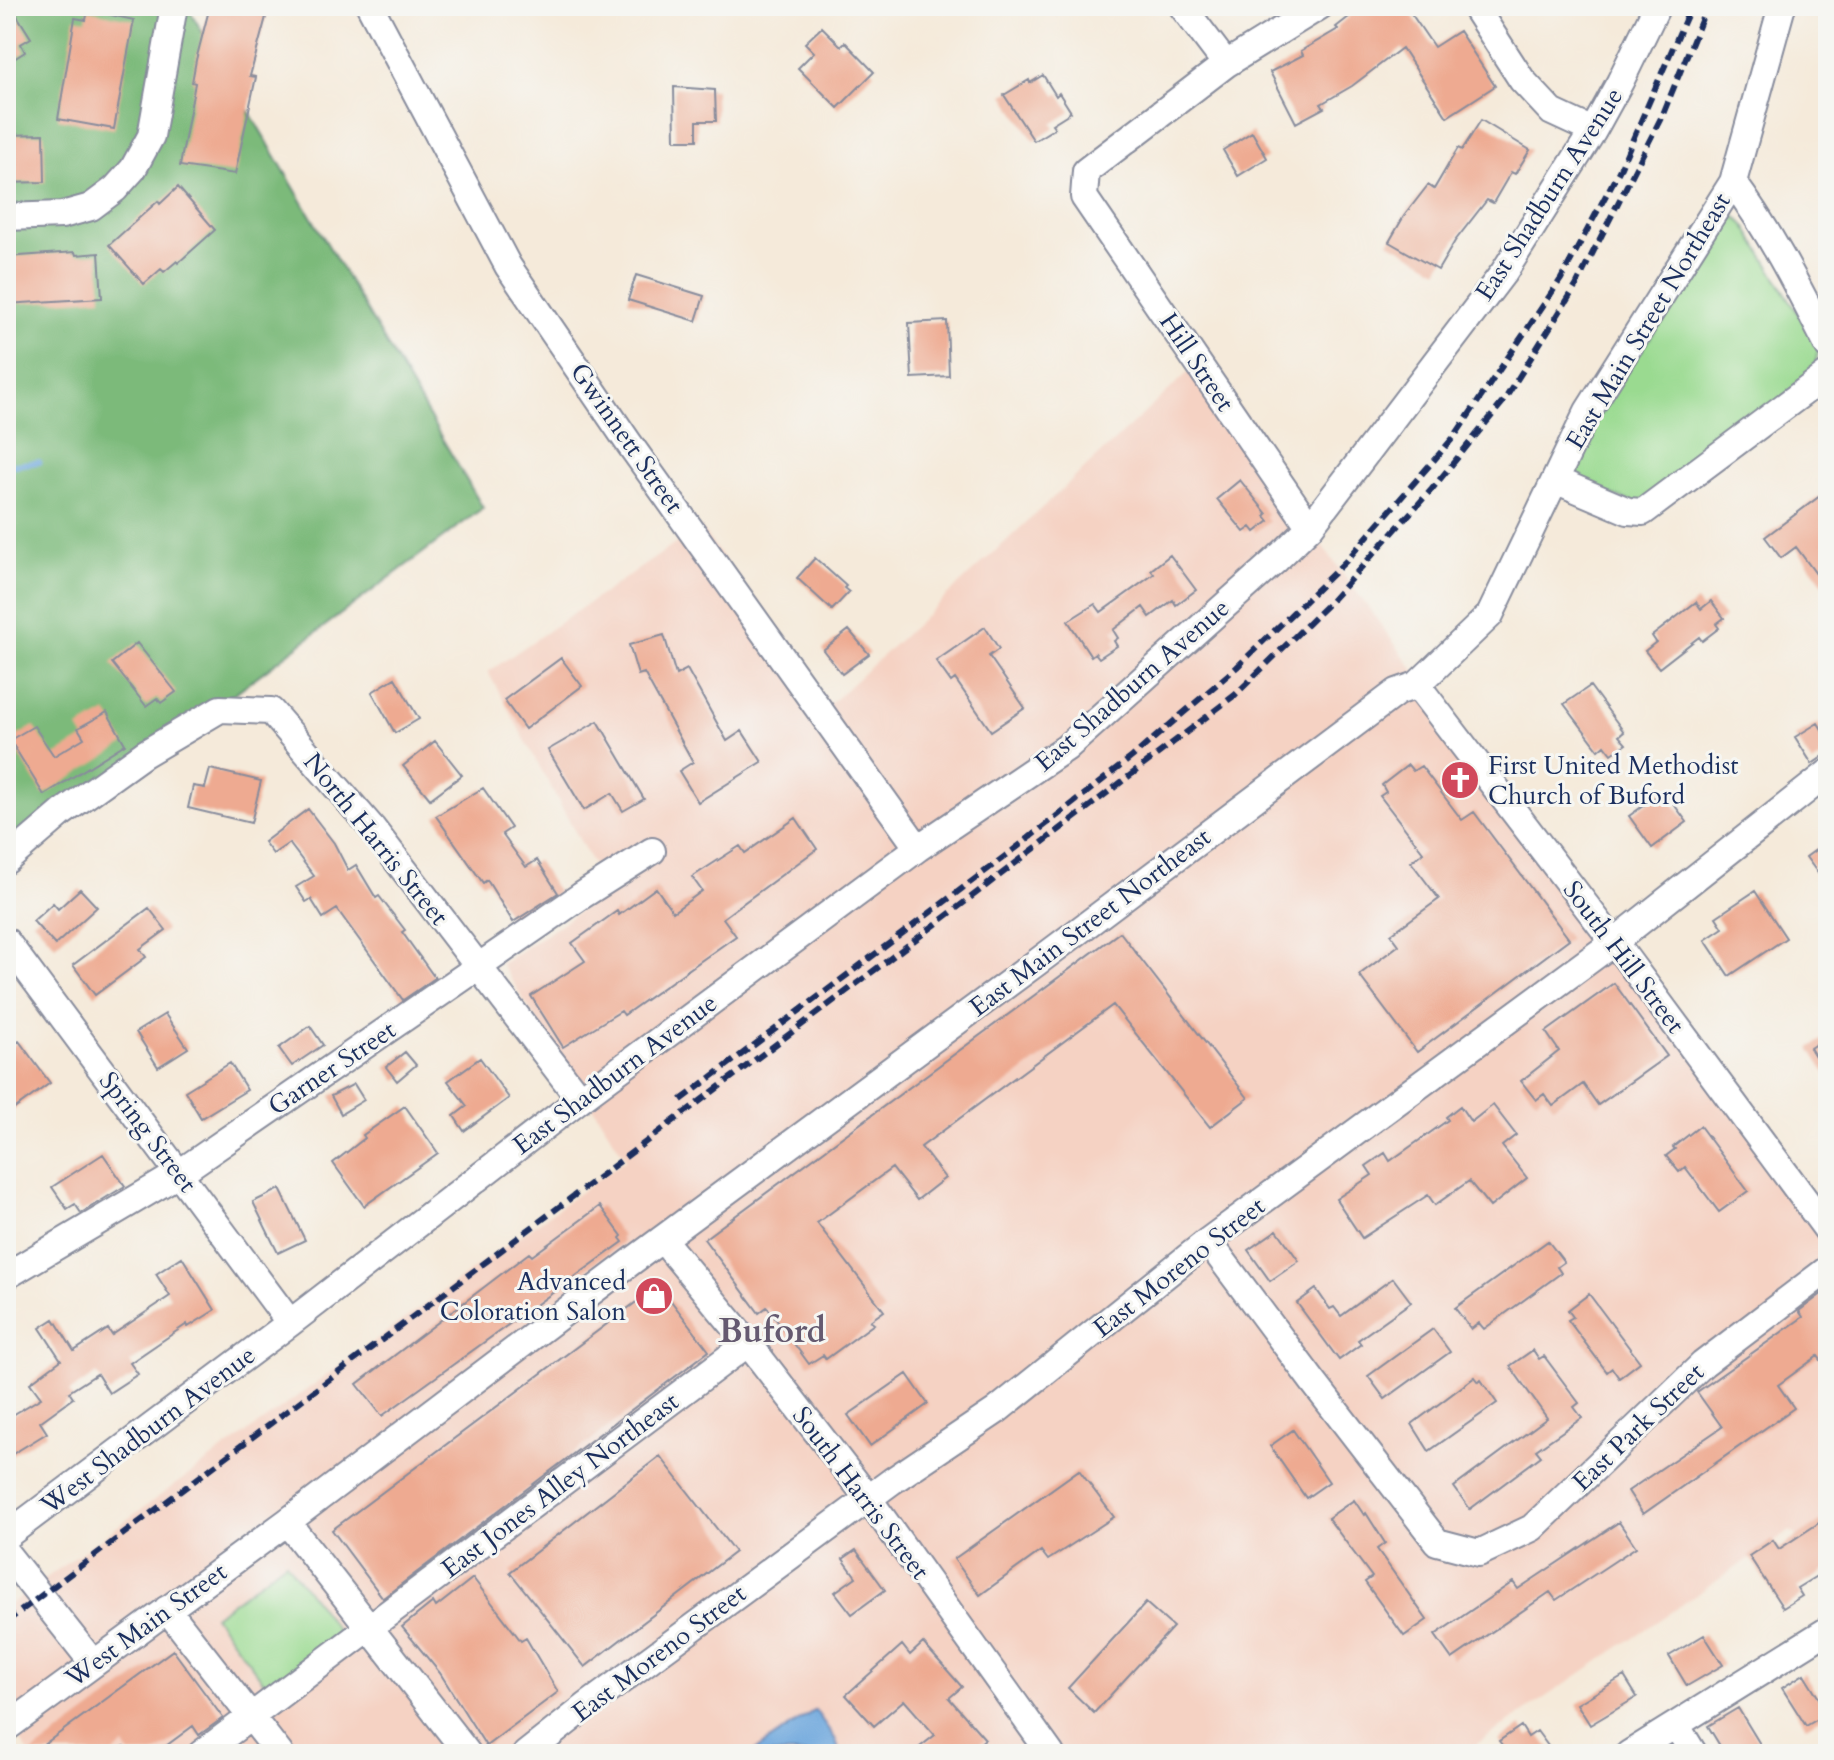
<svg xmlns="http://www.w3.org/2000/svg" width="1834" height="1760" viewBox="0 0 1834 1760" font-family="Cardo,serif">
	<rect width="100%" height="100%" fill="#f6f6f2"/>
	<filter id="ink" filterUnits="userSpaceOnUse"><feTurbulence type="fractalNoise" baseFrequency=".0125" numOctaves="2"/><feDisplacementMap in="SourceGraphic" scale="16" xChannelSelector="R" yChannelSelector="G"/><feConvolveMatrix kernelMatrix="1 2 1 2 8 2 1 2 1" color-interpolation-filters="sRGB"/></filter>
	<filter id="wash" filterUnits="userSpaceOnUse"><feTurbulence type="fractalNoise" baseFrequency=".006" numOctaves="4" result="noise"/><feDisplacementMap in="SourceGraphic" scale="32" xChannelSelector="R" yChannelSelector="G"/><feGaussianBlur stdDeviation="1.8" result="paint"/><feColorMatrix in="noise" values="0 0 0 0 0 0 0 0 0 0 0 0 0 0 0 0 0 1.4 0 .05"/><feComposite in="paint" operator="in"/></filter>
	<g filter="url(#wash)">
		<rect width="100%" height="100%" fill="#f5eada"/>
		<!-- built -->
		<path fill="#f5d2c3" d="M1192 369 1828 1231V1557L1790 1531 1462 1754H30L6 1720V1607L626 1159 501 964 608 892 488 672 700 527 829 705Z"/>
		<!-- green -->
		<path fill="#9ada90" stroke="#5a8477" stroke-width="2" d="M1735 216 1745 226 1819 348 1812 377 1639 505 1584 485 1576 472C1591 418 1626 372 1658 327 1681 293 1703 257 1725 222Z
			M286 1562 342 1637 270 1690 214 1616Z"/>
		<!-- forest -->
		<path fill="#7bba7a" stroke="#4b746c" stroke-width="2" d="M6 6H187L483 508 6 864Z"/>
		<!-- water -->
		<path fill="#6ea7dd" stroke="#446b9e" stroke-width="2" d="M815 1710 836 1740 840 1754H750Z"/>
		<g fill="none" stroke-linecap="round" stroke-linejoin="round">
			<!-- stream -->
			<path stroke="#6ea7dd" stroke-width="6" d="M6 466 39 462"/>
		</g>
		<g id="blocks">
			<!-- building -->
			<path fill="#eeaa91" d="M6 6H11L31 38 21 44 25 52 6 64Z
				M210 6H269L250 76 256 77 235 174 180 166 195 83 192 82 196 60Z
				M1363 6H1406L1434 47 1459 31 1495 86 1447 117 1402 48 1352 86 1321 104 1324 108 1296 123 1270 72 1303 55 1301 51 1338 29 1336 27Z
				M88 10 134 20 114 129 58 119 75 18 86 20Z
				M822 27 841 46 845 42 874 72 838 108 798 68 814 52 805 43Z
				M1043 75 1056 96 1059 93 1071 112 1052 124 1055 128 1034 141 1004 95 1029 80 1030 83Z
				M674 87 715 90 716 121H697V140H675Z
				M1481 120 1530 150 1515 174 1511 172 1493 203 1487 200 1455 241 1438 270 1389 242 1404 216 1428 185 1434 189 1458 148 1462 150Z
				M1252 132 1267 158 1238 176 1223 150Z
				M44 134 45 182 6 183V135Z
				M178 187 215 230 178 263 177 261 164 272 161 269 144 284 109 245 158 201 160 204Z
				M75 252 76 255 99 253 102 298 6 304V257Z
				M636 275 704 296 696 321 628 300Z
				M947 321 949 376 912 378 909 323Z
				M1240 480 1267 514 1265 516 1269 521 1255 532 1251 527 1244 532 1217 499Z
				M1820 496 1828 507V590L1796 547 1781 558 1765 537Z
				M1170 555 1196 590 1176 605 1173 600 1150 617 1143 607 1113 630 1118 638 1114 641 1117 646 1099 658 1095 653 1091 656 1068 621 1095 604 1101 612 1154 574 1151 570Z
				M815 558 846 586 844 588 849 592 832 610 797 578Z
				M1711 601 1724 618 1716 624 1719 628 1702 641 1699 637 1659 668 1645 651 1656 642 1652 636 1696 602 1701 609Z
				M985 627 999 649 989 656 1025 708 991 731 955 679 951 682 936 661Z
				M849 630 869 654 842 674 823 650Z
				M664 635 676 675 687 669 727 741 742 731 762 762 698 802 679 771 693 762 644 673 638 675 629 645Z
				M137 643 176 692 161 703 157 698 146 706 112 663Z
				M561 658 582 686 525 729 504 700Z
				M395 678 419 719 395 733 372 692Z
				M1590 686 1624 732 1619 736 1626 744 1612 754 1605 745 1599 750 1564 704Z
				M107 712 125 744 44 795 10 740 34 726 54 756 84 738 78 728Z
				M598 721 644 799 623 811 612 793 584 810 548 750Z
				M1818 723 1828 739V753L1812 764 1795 737Z
				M435 741 462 775 430 799 403 766Z
				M1408 765 1413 771 1421 766 1462 820 1474 812 1569 939 1417 1052 1359 975 1399 945 1391 934 1439 899 1411 862 1423 852 1380 796 1386 792 1382 785Z
				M210 769 261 781 251 823 188 808 193 786 205 788Z
				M483 788 511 828 502 834 526 867 537 860 558 893 513 922 487 880 483 883 436 816Z
				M1664 791 1687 822 1652 848 1629 816Z
				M308 809 334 843 348 870 356 865 376 898 379 896 405 930 402 932 435 978 403 1000 337 909 323 918 311 899 306 902 296 887 314 876 289 843 273 854 264 842Z
				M796 818 817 849 723 918 736 936 624 1015 621 1011 563 1047 531 996 585 961 572 943 617 911 619 915 656 888 673 912 702 891 692 877 740 846 745 853Z
				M1828 841V887L1806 857Z
				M80 889 97 907 55 945 33 921 53 903 58 909Z
				M1755 891 1786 938 1729 976 1705 940 1723 928 1716 917Z
				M149 908 166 930 140 949 146 957 95 995 73 965Z
				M1120 932 1248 1098 1210 1127 1113 1005 921 1147 945 1178 917 1200 892 1168 817 1223 884 1311 870 1321 874 1324 826 1359 823 1355 809 1364 767 1307 759 1313 704 1239Z
				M1614 983 1667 1056 1598 1105 1583 1084 1553 1106 1544 1094 1536 1100 1521 1081 1559 1051 1546 1032Z
				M165 1014 188 1048 158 1067 136 1032Z
				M310 1026 323 1045 292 1066 279 1048Z
				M1828 1036V1077L1810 1048Z
				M19 1041 50 1083 6 1115V1050Z
				M405 1052 416 1065 397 1081 386 1067Z
				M480 1058 509 1098 464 1131 454 1116 467 1106 448 1081Z
				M230 1063 247 1090 201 1118 185 1091Z
				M354 1084 364 1100 341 1114 331 1096Z
				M1493 1105 1516 1135 1502 1146 1527 1178 1490 1207 1469 1181 1435 1205 1428 1195 1362 1238 1336 1199 1372 1175 1366 1166 1385 1153 1390 1161 1448 1120 1446 1117 1460 1106 1471 1122Z
				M405 1106 438 1153 364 1206 333 1163 365 1138 363 1135Z
				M1700 1126 1748 1191 1719 1212 1685 1167 1679 1172 1666 1156 1675 1149 1673 1147Z
				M103 1154 125 1186 81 1213 75 1204 67 1209 52 1187Z
				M280 1189 305 1240 278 1253 253 1202Z
				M600 1206 622 1236 620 1238 623 1242 382 1416 357 1384 529 1253 532 1256Z
				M1277 1230 1299 1261 1270 1281 1248 1250Z
				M1548 1241 1564 1262 1557 1267 1561 1273 1484 1329 1479 1323 1471 1329 1455 1308Z
				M182 1257 215 1310 188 1327 187 1324 130 1363 138 1374 109 1393 97 1374 69 1392 73 1398 40 1422 47 1433 6 1458V1419L41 1398 30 1383 61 1360 40 1328 54 1319 74 1351 108 1329 112 1335 170 1296 156 1274Z
				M1393 1278 1411 1302 1358 1340 1361 1344 1339 1360 1297 1303 1316 1289 1330 1309 1334 1307 1341 1316Z
				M659 1285 709 1351 383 1598 332 1530Z
				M1823 1293 1828 1300V1370L1818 1356 1778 1385 1794 1408 1643 1514 1628 1491 1722 1427 1697 1392 1803 1317 1799 1311Z
				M1589 1294 1640 1362 1619 1378 1612 1368 1607 1372 1568 1320 1573 1317 1568 1310Z
				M1433 1329 1450 1352 1385 1399 1368 1376Z
				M1533 1350 1539 1359 1544 1356 1579 1403 1574 1407 1582 1418 1536 1450 1541 1456 1470 1509 1454 1487 1547 1418 1510 1366Z
				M907 1374 928 1404 870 1446 848 1415Z
				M1475 1377 1479 1382 1481 1380 1497 1403 1429 1451 1412 1424Z
				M1293 1430 1329 1482 1306 1498 1270 1446Z
				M660 1456 735 1552 585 1667 510 1572Z
				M1079 1470 1114 1517 1048 1560 1041 1551 980 1595 954 1559Z
				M1354 1500 1364 1515 1366 1513 1385 1543 1377 1549 1427 1620 1404 1636 1365 1582 1372 1577 1328 1518Z
				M1828 1517V1569L1797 1588 1802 1596 1783 1608 1749 1556 1773 1540 1779 1549Z
				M1619 1522 1636 1547 1556 1600 1550 1592 1452 1659 1435 1635 1513 1582 1518 1589Z
				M856 1550 885 1590 852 1614 835 1592 856 1577 843 1559Z
				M473 1578 521 1641 526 1638 558 1692 486 1746 440 1673 402 1627 433 1602 436 1607Z
				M1146 1603 1173 1627 1094 1713 1068 1688Z
				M1704 1635 1723 1665 1687 1686 1669 1656Z
				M923 1643 962 1687 949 1698 985 1739 968 1754H911L935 1735 904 1700 874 1726 846 1695 902 1645 910 1655Z
				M173 1650 223 1718 199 1735 193 1726 155 1754H130L124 1746 112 1754H31Z
				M1804 1674 1828 1713 1806 1726 1782 1688Z
				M1624 1676 1637 1697 1590 1725 1577 1704Z
				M1738 1708 1766 1754H1725L1708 1726Z
				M1521 1726 1528 1737 1537 1731 1554 1754H1503L1507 1751 1499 1741Z"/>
		</g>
	</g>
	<g filter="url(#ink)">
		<use href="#blocks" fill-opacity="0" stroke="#888c9c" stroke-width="2"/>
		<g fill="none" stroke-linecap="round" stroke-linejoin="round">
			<defs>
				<path id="minor" d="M370 6 508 266 628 442 918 848
					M1182 6 1226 64
					M1474 6 1522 80 1552 112 1593 131
					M1733 182C1771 233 1799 289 1828 346
					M6 217 62 215 91 207 115 189 133 169 151 136 174 6
					M1555 480 1628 511 1643 512 1828 374
					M1310 527 1084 197 1086 171 1226 64 1320 6
					M1417 685 1626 958 1828 1231
					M6 861 63 812 144 754 220 709 271 711 372 828 580 1099
					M6 941 290 1323
					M662 1239 748 1343 868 1498 1051 1754
					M1208 1241 1314 1383 1437 1542 1479 1553 1532 1528 1703 1364 1828 1269
					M6 1276 178 1174 581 896 652 851
					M287 1522 468 1754
					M6 1536 290 1323 580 1099 918 848 1066 748 1277 559 1310 527 1504 272 1593 131 1620 82 1657 6
					M6 1553 93 1663
					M167 1609 280 1754
					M1676 1725 1694 1754
					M6 1728 287 1522 631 1262 1036 963 1397 692 1417 685 1490 615 1588 411 1733 182 1782 6
					M201 1754 748 1343
					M526 1754 588 1705 892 1481 996 1411 1208 1241 1614 942 1828 773
					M1629 1754 1828 1630"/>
			</defs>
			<!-- minor casing -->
			<use href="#minor" stroke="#888c9c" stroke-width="30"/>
			<!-- minor -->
			<use href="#minor" stroke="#fff" stroke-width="26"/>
			<!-- rail -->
			<path stroke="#1b2f5e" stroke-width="6" stroke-dasharray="12 6" stroke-linecap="butt" d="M681 1100 1016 848 1132 757 1237 667 1346 561 1454 437 1561 279 1619 171 1691 6
				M6 1622 936 924 1235 695 1330 602 1432 489 1503 402 1576 286 1663 114 1707 6"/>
		</g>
	</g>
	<!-- icons -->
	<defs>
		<symbol id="church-disc" viewBox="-11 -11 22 22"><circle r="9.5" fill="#d1495b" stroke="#f6f6f2"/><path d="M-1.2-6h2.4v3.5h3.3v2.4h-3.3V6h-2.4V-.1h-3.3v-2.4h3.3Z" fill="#fff"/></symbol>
		<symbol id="shop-disc" viewBox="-11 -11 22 22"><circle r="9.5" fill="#d1495b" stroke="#f6f6f2"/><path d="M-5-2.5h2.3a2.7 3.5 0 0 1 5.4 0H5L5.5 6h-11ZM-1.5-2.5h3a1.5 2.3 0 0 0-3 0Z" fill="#fff"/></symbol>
	</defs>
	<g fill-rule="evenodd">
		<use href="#church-disc" x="1438" y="758" width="44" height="44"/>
		<use href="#shop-disc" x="632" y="1274" width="44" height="44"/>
	</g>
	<g text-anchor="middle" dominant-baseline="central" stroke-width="6" stroke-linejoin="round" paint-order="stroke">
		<!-- street labels -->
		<g font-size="26" fill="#1b2f5e" stroke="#f6f6f2">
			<text transform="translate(1549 194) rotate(-57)">East Shadburn Avenue</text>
			<text transform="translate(1648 321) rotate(-59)">East Main Street Northeast</text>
			<text transform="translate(1197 362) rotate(56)">Hill Street</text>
			<text transform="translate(627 438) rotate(55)">Gwinnett Street</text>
			<text transform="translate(1132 685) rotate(-41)">East Shadburn Avenue</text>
			<text transform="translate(376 839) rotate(51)">North Harris Street</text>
			<text transform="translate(1090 922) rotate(-37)">East Main Street Northeast</text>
			<text transform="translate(1624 957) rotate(53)">South Hill Street</text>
			<text transform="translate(332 1068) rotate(-34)">Garner Street</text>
			<text transform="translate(615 1074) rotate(-37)">East Shadburn Avenue</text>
			<text transform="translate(148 1132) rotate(53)">Spring Street</text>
			<text transform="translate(1179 1267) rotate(-38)">East Moreno Street</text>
			<text transform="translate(1638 1427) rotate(-44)">East Park Street</text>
			<text transform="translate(148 1430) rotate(-37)">West Shadburn Avenue</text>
			<text transform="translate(560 1485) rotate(-37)">East Jones Alley Northeast</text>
			<text transform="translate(861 1493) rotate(53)">South Harris Street</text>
			<text transform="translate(146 1625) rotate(-36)">West Main Street</text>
			<text transform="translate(659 1653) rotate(-37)">East Moreno Street</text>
		</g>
		<!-- poi labels -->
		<g font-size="26" fill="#1b2f5e" stroke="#f6f6f2" text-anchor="start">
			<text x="1488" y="765">First United Methodist<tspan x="1488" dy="30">Church of Buford</tspan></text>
			<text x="626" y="1281" text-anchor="end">Advanced<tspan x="626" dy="30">Coloration Salon</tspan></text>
		</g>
		<!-- district labels -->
		<g font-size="34" font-weight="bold" fill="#655a70" stroke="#f6f6f2">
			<text x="772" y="1331">Buford</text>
		</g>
	</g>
	<!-- margin -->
	<rect width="1834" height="1760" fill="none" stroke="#f6f6f2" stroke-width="32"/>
</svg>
